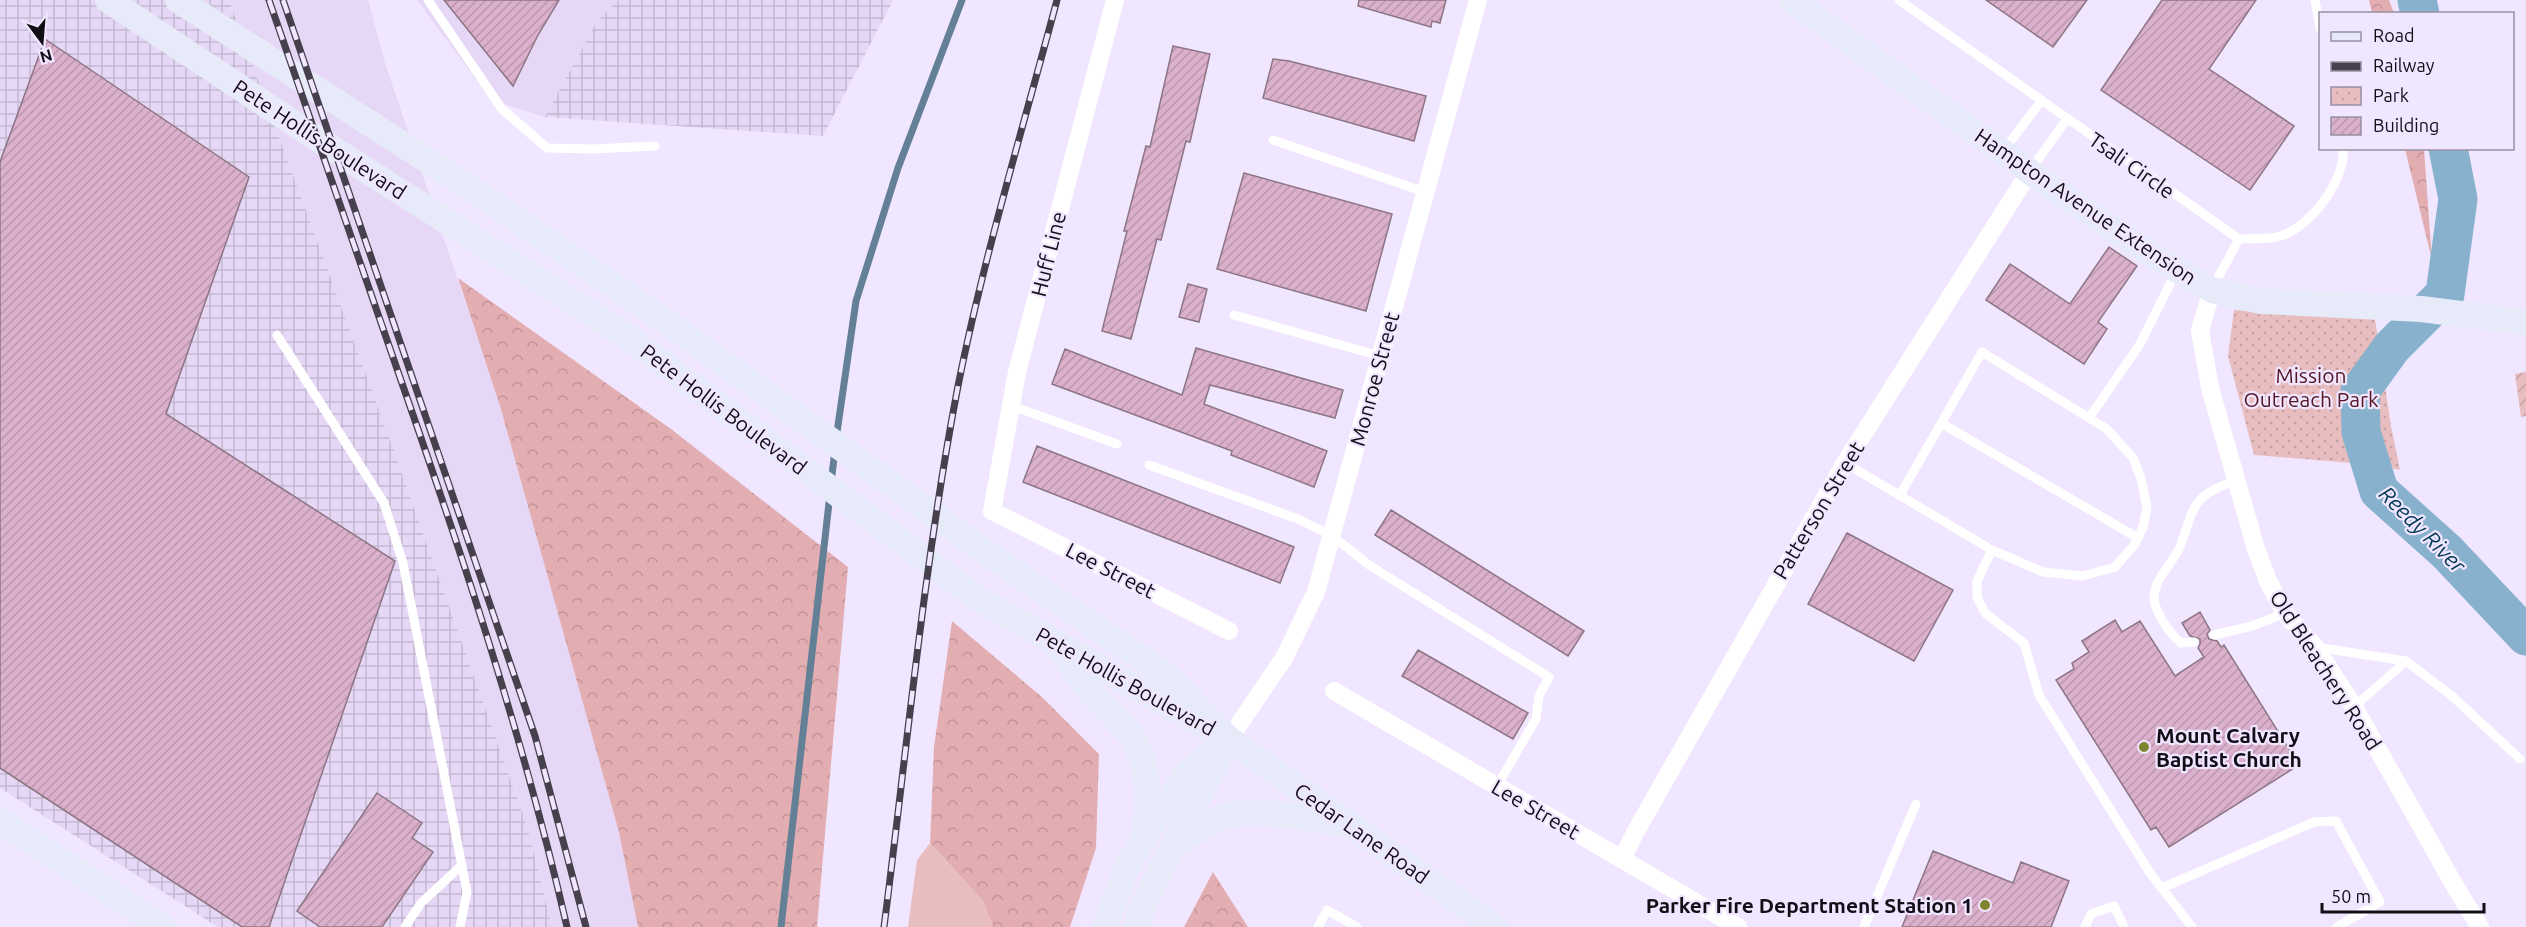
<svg xmlns="http://www.w3.org/2000/svg" width="2526" height="927" viewBox="0 0 2526 927" font-family="Ubuntu,sans-serif">
	<defs>
		<pattern id="industrial-grid" width="8" height="8" patternUnits="userSpaceOnUse" patternTransform="scale(1.5)"><rect width="8" height="8" fill="#e5d7f5"/><path d="M0 4h8M4 0v8" fill="none" stroke="#c3b7d1"/></pattern>
		<pattern id="forest-crowns" width="20" height="18" patternUnits="userSpaceOnUse" patternTransform="scale(1.5)"><rect width="20" height="18" fill="#e3aeb2"/><path d="M2 6a3 3 0 1 1 6 0M12 15a3 3 0 1 1 6 0" fill="none" stroke="#c29498"/></pattern>
		<pattern id="park-dots" width="8" height="8" patternUnits="userSpaceOnUse" patternTransform="scale(1.5)"><rect width="8" height="8" fill="#e8bdc0"/><path d="M2 2h.1M6 6h.1" fill="none" stroke="#c6a1a4" stroke-width="1.8" stroke-linecap="round"/></pattern>
		<pattern id="garden-furrows" width="10" height="10" patternUnits="userSpaceOnUse" patternTransform="scale(1.5)"><rect width="10" height="10" fill="#e8bdc0"/><path d="M-1 1l2-2M0 10L10 0M9 11l2-2" fill="none" stroke="#c6a1a4"/></pattern>
		<pattern id="building-hatch" width="6" height="6" patternUnits="userSpaceOnUse" patternTransform="scale(1.5)"><rect width="6" height="6" fill="#dbb0cc"/><path d="M-1 1l2-2M0 6l6-6M5 7l2-2" fill="none" stroke="#bb96ae"/></pattern>
	</defs>
	<rect width="100%" height="100%" fill="#f1e6ff"/>
	<!-- built -->
	<path fill="#e5d7f5" d="M229 0H368L385 63 500 406 619 832 638 927H552L527 826 392 446Z
		M417 0H618L597 21 545 117 491 100Z"/>
	<!-- industrial -->
	<path fill="url(#industrial-grid)" d="M0 0H229L392 446 527 826 552 927H218L0 788Z
		M618 0H893L823 136 545 117 597 21Z"/>
	<!-- grass -->
	<path fill="#e8bdc0" d="M930 843 983 901 993 927H908L917 860Z"/>
	<!-- forest -->
	<path fill="url(#forest-crowns)" d="M2369 0H2389L2394 13H2372Z
		M2405 149H2424L2432 260Z
		M458 278 671 429 848 567 817 927H638L619 832 500 406Z
		M952 621 1043 698 1099 754 1096 848 1070 927H993L983 901 930 843 934 747Z
		M1213 872 1248 927H1184Z"/>
	<!-- park -->
	<path fill="url(#park-dots)" d="M2234 310 2375 319 2391 426 2400 470 2376 465 2254 455 2228 356Z"/>
	<!-- garden -->
	<path fill="url(#garden-furrows)" d="M2526 372V416L2521 417 2515 374Z"/>
	<g fill="none" stroke-linecap="round" stroke-linejoin="round">
		<!-- stream -->
		<path stroke="#648096" stroke-width="7" d="M836 439 856 301 898 168 962 0
			M831 483 835 450
			M781 927 830 494"/>
		<!-- river -->
		<path stroke="#87b1cd" stroke-width="39" d="M2417 0 2420 14
			M2448 148 2458 199 2445 294 2392 347 2360 391 2361 432 2379 491 2447 552 2526 636"/>
	</g>
	<!-- building -->
	<path fill="url(#building-hatch)" stroke="#8d7684" stroke-width="1.5" d="M444 0H559L538 35 513 86Z
		M1359 0H1446L1440 23 1432 21 1431 27 1358 6Z
		M1986 0H2087L2053 47Z
		M2162 0H2256L2209 69 2294 126 2250 190 2101 90Z
		M45 39 249 177 166 414 395 561 269 927H242L0 768V162Z
		M1173 46 1210 54 1190 142 1186 141 1161 240 1157 239 1131 339 1102 331 1127 231H1124L1146 146 1150 147Z
		M1273 59 1289 61 1426 96 1414 141 1263 98Z
		M1244 173 1392 214 1366 311 1217 269Z
		M2109 247 2137 266 2098 322 2107 329 2084 364 1986 300 2010 264 2070 304Z
		M1188 284 1207 289 1199 322 1179 317Z
		M1196 348 1343 390 1335 418 1210 385 1204 404 1327 451 1314 487 1231 455 1232 451 1052 384 1065 349 1182 395Z
		M1037 446 1294 547 1280 583 1023 482Z
		M1391 510 1584 631 1568 656 1375 535Z
		M1847 533 1953 590 1914 661 1808 604Z
		M2200 612 2210 630 2207 634 2209 639 2217 641 2221 647 2224 645 2299 765 2169 847 2156 827 2151 830 2056 680 2074 669 2072 663 2089 652 2082 641 2115 620 2122 632 2140 621 2175 676 2204 657 2198 648 2200 644V639L2190 636 2182 623Z
		M1418 650 1528 713 1513 739 1402 676Z
		M377 793 422 823 412 838 433 852 382 927H320L297 911Z
		M1933 851 2013 883 2021 862 2069 881 2051 927H1902Z"/>
	<g fill="none" stroke-linecap="round" stroke-linejoin="round">
		<!-- lane -->
		<path stroke="#fff" stroke-width="9" d="M428 0 502 109 547 148 592 149 655 146
			M1899 0 2239 239C2252 238 2269 240 2281 236 2311 226 2346 180 2343 148
			M2315 0 2320 28
			M1273 140 1425 192
			M2004 150 2041 101
			M2031 169 2067 119
			M2213 287 2239 239
			M1234 315 1380 356
			M277 335 384 503 403 563 467 892 460 927
			M1010 405 1117 444
			M2089 418 2140 344 2176 272
			M1941 423 2138 538
			M1845 463 1992 550 1977 581V597L1985 613 2024 643 2039 695 2150 873 2192 927
			M1149 465 1298 519 1331 535 1369 565 1549 677 1539 696 1536 719 1497 786
			M1900 495 1982 352 2107 429 2133 458 2141 478 2147 507 2143 527 2135 544 2115 567 2083 576 2043 572 1992 550
			M2214 635 2252 626 2285 613
			M2194 642 2181 643C2170 634 2153 610 2154 596 2155 580 2170 565 2178 551 2186 535 2188 514 2200 500 2209 490 2224 485 2236 480
			M2315 647 2406 661 2452 696 2520 759
			M2354 707 2406 661
			M2162 888 2314 822 2336 821 2380 902 2337 927
			M405 927 421 903 462 865
			M1318 927 1327 910 1357 927
			M1864 927 1916 804
			M2085 927 2091 914 2114 906 2124 927"/>
		<!-- street -->
		<path stroke="#fff" stroke-width="18" d="M1115 0 1017 372 992 511 1229 631
			M2212 290 2200 330 2210 388 2256 549 2268 581 2285 613 2315 647 2354 707 2456 888 2480 927
			M1334 691 1738 927
			M1229 739 1284 658 1316 592 1478 0
			M1622 859 1636 831 1845 463 2030 171"/>
		<!-- secondary -->
		<path stroke="#e7ebf9" stroke-width="26" d="M108 0 316 138 625 335 977 598 1208 728
			M178 0 478 193 661 318 984 551 1165 674 1229 739 1495 927
			M1791 0 2058 192 2160 260 2212 290 2261 301 2421 309 2526 322
			M1058 647 1087 688 1131 734 1144 763 1148 795 1145 835
			M0 821 163 927
			M1177 844C1194 833 1213 818 1234 814 1264 809 1314 820 1345 824
			M1105 927 1127 867 1144 838 1187 773 1229 739
			M1136 927 1145 901 1226 745"/>
		<defs>
			<path id="rail" d="M269 0C314 130 359 259 404 389 466 566 525 744 567 927
				M283 0 535 736 586 927
				M884 927C907 748 924 563 958 386 984 256 1023 128 1057 0"/>
		</defs>
		<!-- rail casing -->
		<use href="#rail" stroke="#45404c" stroke-width="7"/>
		<!-- rail -->
		<use href="#rail" stroke="#f1e6ff" stroke-width="4.5" stroke-dasharray="14" stroke-linecap="butt"/>
	</g>
	<!-- markers -->
	<g fill="#7d8531" stroke="#f1e6ff" stroke-width="2">
		<circle cx="2144" cy="747" r="6"/>
		<circle cx="1985" cy="905" r="6"/>
	</g>
	<g text-anchor="middle" dominant-baseline="central" stroke-width="4.5" stroke-linejoin="round" paint-order="stroke">
		<!-- street labels -->
		<g font-size="21" fill="#120e16" stroke="#f1e6ff">
			<text transform="translate(320 139) rotate(33)">Pete Hollis Boulevard</text>
			<text transform="translate(2132 165) rotate(35)">Tsali Circle</text>
			<text transform="translate(2086 206) rotate(34)">Hampton Avenue Extension</text>
			<text transform="translate(1048 254) rotate(-76)">Huff Line</text>
			<text transform="translate(1374 379) rotate(-75)">Monroe Street</text>
			<text transform="translate(724 409) rotate(37)">Pete Hollis Boulevard</text>
			<text transform="translate(1818 510) rotate(-59)">Patterson Street</text>
			<text transform="translate(1111 570) rotate(27)">Lee Street</text>
			<text transform="translate(2326 670) rotate(57)">Old Bleachery Road</text>
			<text transform="translate(1126 681) rotate(29)">Pete Hollis Boulevard</text>
			<text transform="translate(1536 809) rotate(30)">Lee Street</text>
			<text transform="translate(1362 833) rotate(35)">Cedar Lane Road</text>
		</g>
		<!-- park labels -->
		<g font-size="21" fill="#551723" stroke="#f1e6ff">
			<text x="2311" y="375">Mission<tspan x="2311" dy="24">Outreach Park</tspan></text>
		</g>
		<!-- poi labels -->
		<g font-size="21" font-weight="bold" fill="#120e16" stroke="#f1e6ff" text-anchor="start">
			<text x="2156" y="735">Mount Calvary<tspan x="2156" dy="24">Baptist Church</tspan></text>
			<text x="1973" y="905" text-anchor="end">Parker Fire Department Station 1</text>
		</g>
		<!-- water labels -->
		<g font-size="22" font-style="italic" fill="#003855" stroke="#f1e6ff">
			<text transform="translate(2423 529) rotate(45)">Reedy River</text>
		</g>
	</g>
	<!-- legend -->
	<rect x="2319" y="12" width="195" height="138" fill="#f1e6ff" stroke="#9890a2" stroke-width="1.5"/>
	<rect x="2331" y="32" width="30" height="9" fill="#e7ebf9" stroke="#9890a2" stroke-width="1.5"/>
	<text x="2373" y="42" font-size="18" fill="#120e16">Road</text>
	<rect x="2331" y="62" width="30" height="9" fill="#45404c" stroke="#9890a2" stroke-width="1.5"/>
	<text x="2373" y="72" font-size="18" fill="#120e16">Railway</text>
	<rect x="2331" y="87" width="30" height="18" fill="url(#park-dots)" stroke="#9890a2" stroke-width="1.5"/>
	<text x="2373" y="102" font-size="18" fill="#120e16">Park</text>
	<rect x="2331" y="117" width="30" height="18" fill="url(#building-hatch)" stroke="#9890a2" stroke-width="1.5"/>
	<text x="2373" y="132" font-size="18" fill="#120e16">Building</text>
	<!-- north arrow -->
	<g transform="translate(42 42) rotate(164)" stroke="#f1e6ff" stroke-width="4.5" paint-order="stroke">
	<path d="M0-4.5L10 22L0 15L-10 22Z" fill="#120e16"/>
	<text y="-9" font-size="16" font-weight="bold" text-anchor="middle" fill="#120e16">N</text>
	</g>
	<!-- scale -->
	<path d="M2322 903v9h162v-9" fill="none" stroke="#120e16" stroke-width="3"/>
	<text x="2331" y="903" font-size="18" fill="#120e16" stroke="#f1e6ff" stroke-width="4.5" paint-order="stroke">50 m</text>
</svg>
